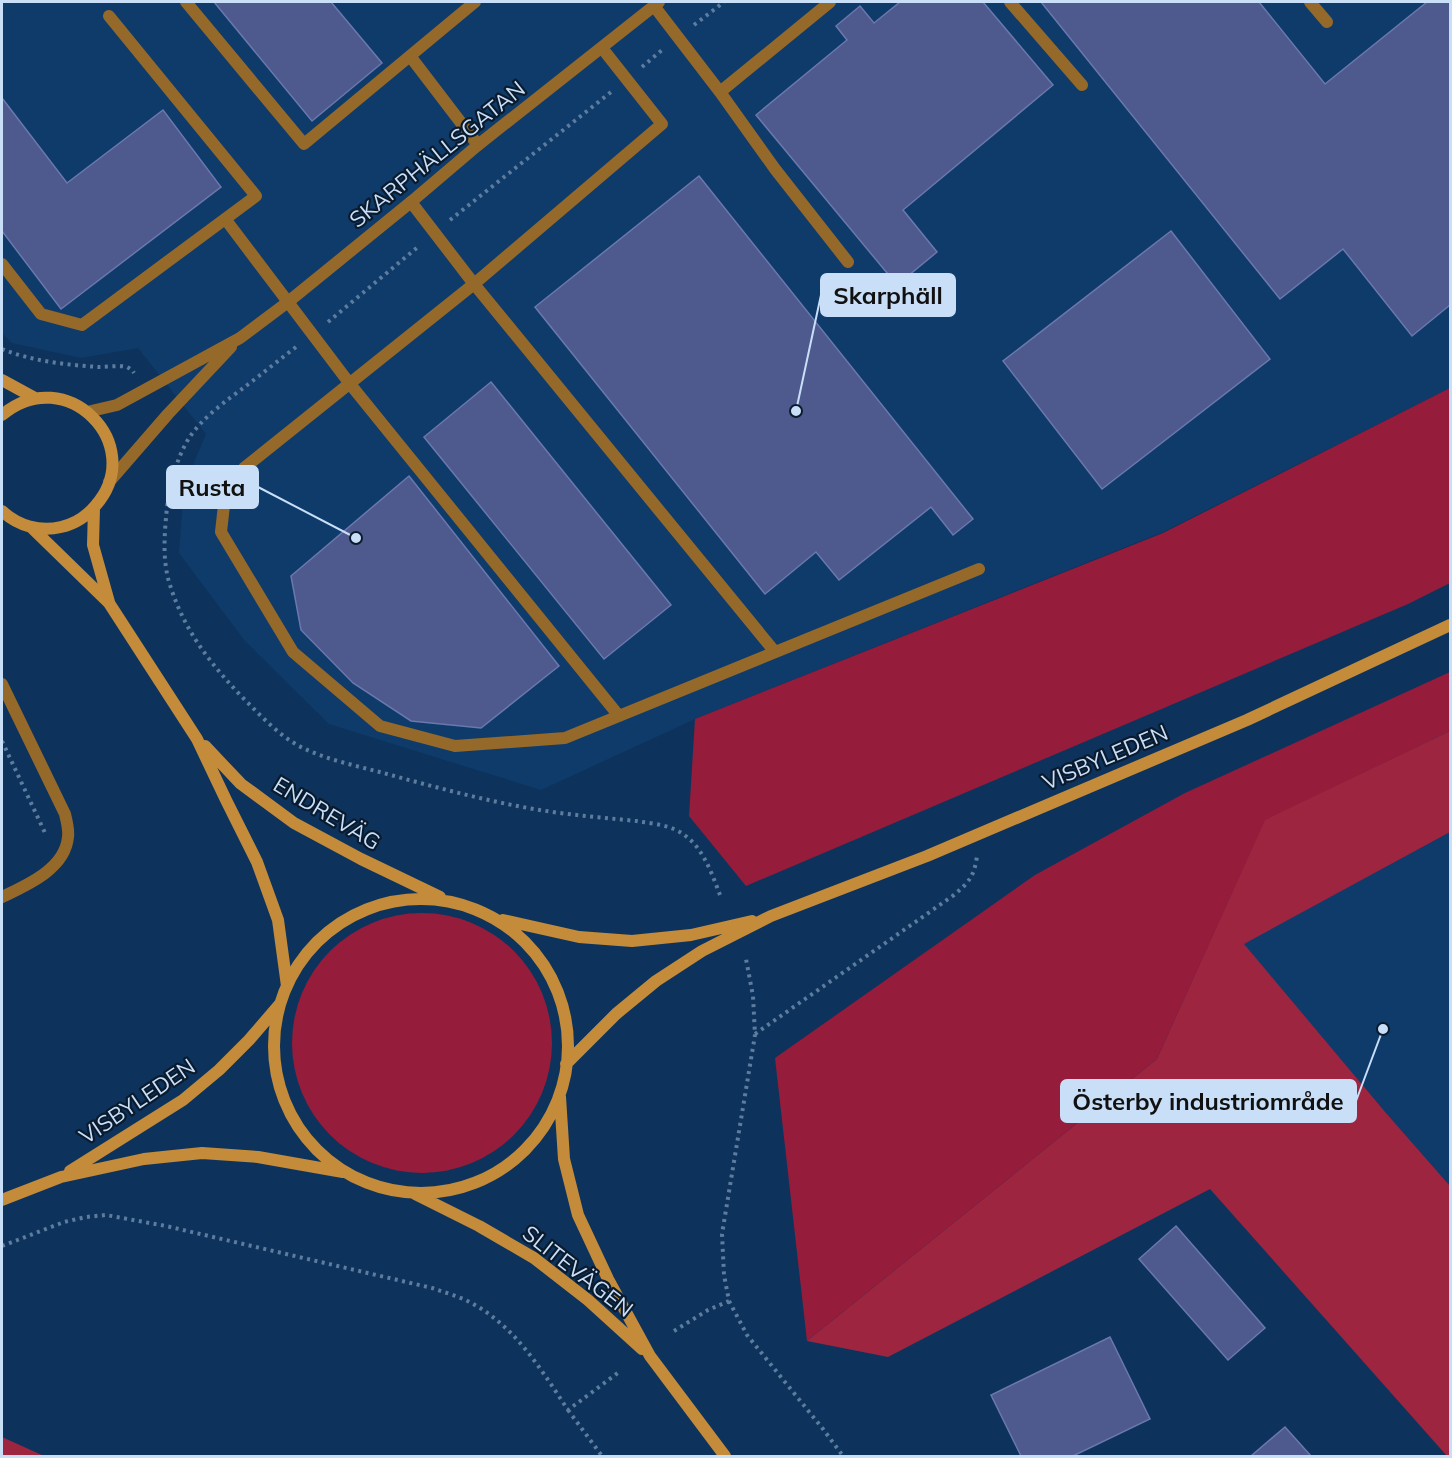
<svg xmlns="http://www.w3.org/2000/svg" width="1452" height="1458" viewBox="0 0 1452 1458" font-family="Mulish,sans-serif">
	<rect width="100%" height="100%" fill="#0d335c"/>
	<!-- built -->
	<path fill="#0f3b6b" d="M2 2H1450V388L1163 532 695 719 541 790 329 724 245 641 179 553 184 486 206 434 138 348 81 358 12 343 2 333Z
		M1450 832V1186L1386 1113 1243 944Z"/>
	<!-- green -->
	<path fill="#951c3a" d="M1450 388V583L1408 604 746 886 689 816 695 719 1163 533Z
		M1450 672V731L1265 821 1157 1059 807 1341 775 1058 1035 875 1185 793Z
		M292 1043a130 130 0 1 1 260 0a130 130 0 1 1-260 0Z"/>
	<!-- forest -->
	<path fill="#9e2540" d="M1450 731V832L1244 944 1386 1113 1450 1186V1456H1447L1210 1189 888 1357 807 1341 1157 1059 1265 820Z
		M2 1437 44 1456H2Z"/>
	<!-- building -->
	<path fill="#4e598d" stroke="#6b78ae" stroke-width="1.5" d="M214 2H331L382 63 312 121Z
		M900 2H983L1053 85 903 210 937 252 897 285 756 115 847 40 836 26 860 6 874 23Z
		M1041 2H1259L1325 84 1427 2H1450V305L1412 336 1343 249 1280 299Z
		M2 98 67 183 163 110 221 187 61 309 2 231Z
		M699 176 973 519 953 535 931 507 839 580 816 552 765 594 535 307Z
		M1171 231 1270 359 1102 489 1003 361Z
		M491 382 671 605 604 659 424 437Z
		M409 476 559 666 481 728 411 721 353 683 301 630 291 576Z
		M1176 1226 1265 1328 1228 1360 1139 1259Z
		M1110 1337 1150 1419 1073 1456H1021L991 1395Z
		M1285 1427 1311 1456H1251Z"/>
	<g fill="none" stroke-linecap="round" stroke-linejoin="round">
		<!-- path -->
		<path stroke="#5d7c9e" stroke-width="4" stroke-dasharray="3 4.5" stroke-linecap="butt" d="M694 25 724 2
			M642 67 662 50
			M450 220 611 92
			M328 322 419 246
			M296 347C279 360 263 373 246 386 227 400 202 418 189 438 175 461 168 491 166 518 164 540 163 564 170 585 185 633 213 667 247 702 263 718 279 735 299 746 326 760 358 766 387 774 442 789 497 804 553 812 581 816 608 818 636 821 648 823 662 824 674 829 701 841 710 869 720 895
			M2 349C31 361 67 365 99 367 108 367 119 365 127 367 131 369 132 370 134 373
			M2 741 46 835
			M755 1034 954 895C969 882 974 877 977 856
			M2 1246 64 1222 86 1217 106 1215 166 1226 432 1288C446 1293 462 1297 475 1305 517 1329 542 1371 568 1410L619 1372
			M729 1301 747 1335 823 1429 843 1456
			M674 1331 708 1310 729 1301 724 1275 722 1234 755 1035 753 996 746 959
			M568 1410 602 1456"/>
		<!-- service -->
		<path stroke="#956929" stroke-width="12" d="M186 2 304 144 475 2
			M1010 2 1082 85
			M1310 2 1327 22
			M654 6 720 92 775 169 848 262
			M602 48 662 124 474 284 244 468 225 496 221 532 293 652 380 726 455 746 565 738 979 569
			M410 56 478 145
			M720 92 830 2
			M411 202 474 284 775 652
			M226 220 350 384 619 716
			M2 264 41 314 82 325 256 196 109 16"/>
		<!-- minor -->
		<path stroke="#956929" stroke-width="12" d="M87 412 117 405 240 338 288 302 411 202 478 145 659 2
			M109 482 168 414 231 347
			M2 684 65 814C67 822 69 830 68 837 65 869 27 885 2 897"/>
		<!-- secondary -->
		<path stroke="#c38b3a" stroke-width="12" d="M2 380 35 398
			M2 415C66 361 148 445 96 505 87 516 75 524 61 527 40 532 18 526 2 511
			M94 508 93 545 109 602
			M31 527 109 603 197 739 226 800 257 862 278 920 287 986
			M205 746 241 784 294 823 361 859 440 897
			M274 1046a147 147 0 1 1 294 0a147 147 0 1 1-294 0Z
			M503 920 579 937 632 941 691 935 752 921
			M566 1064 616 1014 656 981 702 951 771 916 927 856 1247 720 1450 625
			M560 1097 564 1159 578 1215 608 1279 650 1356 725 1456
			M70 1171 183 1100 219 1070 249 1040 280 1004
			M415 1194 479 1226 534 1258 588 1300 642 1349
			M2 1200 61 1177 144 1159 202 1153 258 1157 343 1172"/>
	</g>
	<g text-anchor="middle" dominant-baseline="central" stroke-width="4.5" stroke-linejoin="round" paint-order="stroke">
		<!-- street labels -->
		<g font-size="22" fill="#c9dff8" stroke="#0b1b2e">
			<text transform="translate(437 154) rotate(-39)">SKARPHÄLLSGATAN</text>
			<text transform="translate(1105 757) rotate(-23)">VISBYLEDEN</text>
			<text transform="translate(327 813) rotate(31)">ENDREVÄG</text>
			<text transform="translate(137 1101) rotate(-34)">VISBYLEDEN</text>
			<text transform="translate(578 1271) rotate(38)">SLITEVÄGEN</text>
		</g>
	</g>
	<!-- callouts -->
	<path fill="none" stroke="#c9dff8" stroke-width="2" d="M796 411L821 295M356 538L258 487M1383 1029L1356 1101"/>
	<g fill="#c9dff8" stroke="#0b1b2e" stroke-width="2">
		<circle cx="796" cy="411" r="6"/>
		<circle cx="356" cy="538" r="6"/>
		<circle cx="1383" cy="1029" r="6"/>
	</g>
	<g fill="#c9dff8" stroke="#c9dff8" stroke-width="2">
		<rect x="821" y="274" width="134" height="42" rx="6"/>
		<rect x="167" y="466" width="91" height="42" rx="6"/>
		<rect x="1061" y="1080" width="295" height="42" rx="6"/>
	</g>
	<g font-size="24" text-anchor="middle" font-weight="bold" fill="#111">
		<text x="888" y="304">Skarphäll</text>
		<text x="212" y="496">Rusta</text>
		<text x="1208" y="1110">Österby industriområde</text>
	</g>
	<!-- border -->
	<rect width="1452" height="1458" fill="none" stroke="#c9dff8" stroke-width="6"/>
</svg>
